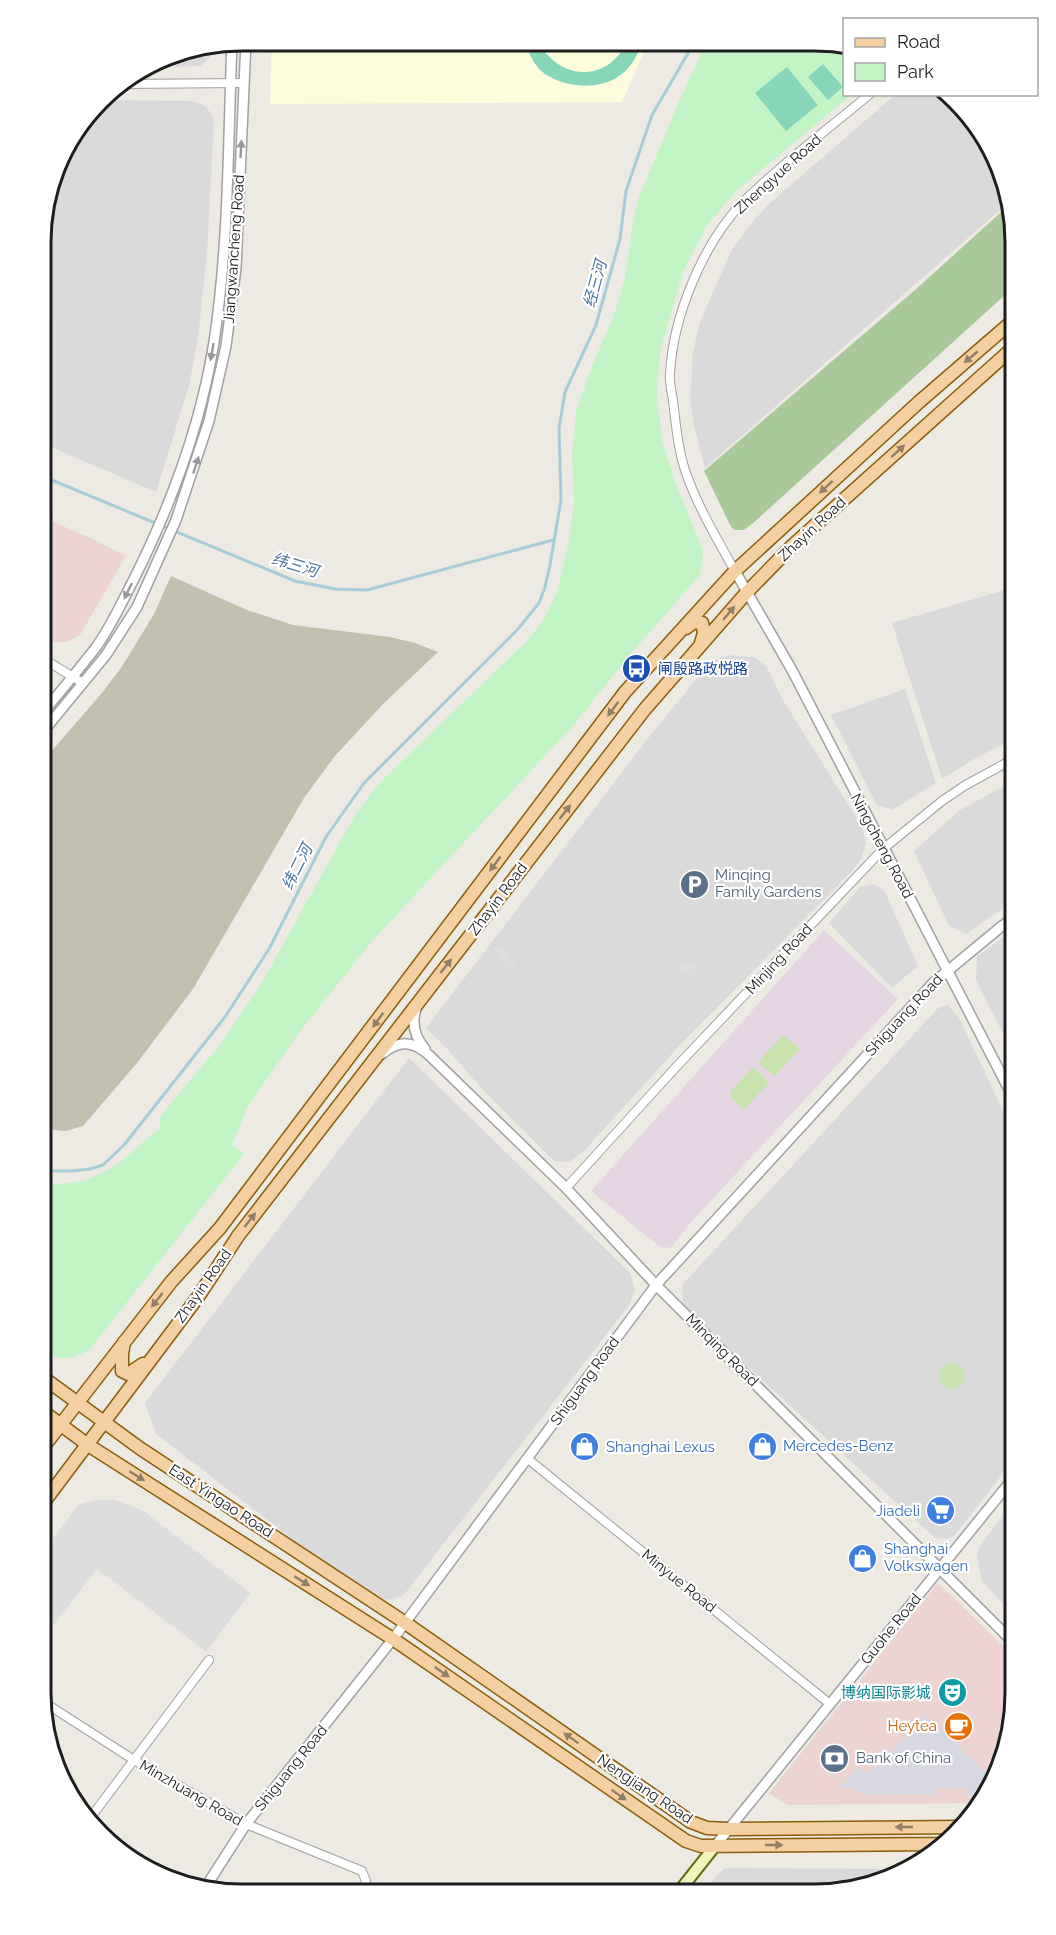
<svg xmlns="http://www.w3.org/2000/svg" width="1056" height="1935" viewBox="0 0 1056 1935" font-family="Raleway,'Noto Sans SC',sans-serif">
	<rect width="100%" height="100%" fill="#edeae3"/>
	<!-- residential -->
	<path fill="#dbdada" d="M212 46 210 57 201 66 146 68 165 56Z
		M895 95H950L1005 177 1009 202 705 468 694 426 690 401 693 352 700 322 732 249 754 220 770 203Z
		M102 100 192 101 206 106 214 119 207 254 198 338 189 386 156 492 42 443V216L61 152Z
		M1015 587V738L974 759 942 779 892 623Z
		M727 655 754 657 767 667 780 695 862 827 866 843 862 857 852 871 680 1045 583 1152 570 1162 554 1161 482 1089 450 1052 426 1028 642 746 705 668 713 661Z
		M905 689 936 783 892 810 876 804 831 715Z
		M1015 780V900L966 934 949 926 914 851 960 810Z
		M873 884 884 890 918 966 892 988 829 923 860 887Z
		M1015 929V1057L976 980 977 956Z
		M948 1005 959 1018 1015 1136V1458L958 1531 953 1537 944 1539 935 1538 683 1308 682 1285 938 1008Z
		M409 1058 630 1273 635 1289 630 1304 403 1596 388 1600 373 1595 300 1545 156 1434 145 1403Z
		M1015 1499V1605L1009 1610 982 1581 977 1556 980 1546Z
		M725 1868 906 1869 879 1884 814 1894H698Z"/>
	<!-- commercial -->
	<path fill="#edd4d3" d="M42 517 91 538 126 556 80 635 68 642H54L42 636Z
		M938 1583 1015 1657V1707L1000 1770 981 1803 787 1805 769 1793Z"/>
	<!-- industrial -->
	<path fill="#e6d6e3" d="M824 930 898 999 694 1219 672 1246 670 1248 660 1247 591 1191Z"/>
	<!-- education -->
	<path fill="#fcfcdd" d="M272 41 648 43 622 102 270 104Z"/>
	<!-- construction -->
	<path fill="#c1c0af" d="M171 576 247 610 293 625 390 637 415 643 438 652 383 704 334 757 304 798 193 989 137 1063 83 1126 66 1131 41 1129 42 762 102 693 121 668 154 614Z"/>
	<!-- grass -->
	<path fill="#c8e3ad" d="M783 1035 800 1049 774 1076 759 1064V1061Z
		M752 1068H755L769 1083 743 1110 731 1098 730 1092Z
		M939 1376a13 13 0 1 1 26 0a13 13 0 1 1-26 0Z"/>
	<!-- forest -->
	<path fill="#a9c99b" d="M1009 205 1015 242V286L752 524 744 530H735L731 527 704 471 915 290Z"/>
	<!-- park -->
	<path fill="#c3f4c6" d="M706 43 844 44V94L851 95 734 193 706 227 683 272 660 352 657 396 662 441 677 487 703 550 700 575 633 651 572 727 373 940 301 1030 248 1106 232 1145 244 1154 90 1349C70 1360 61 1363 41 1349V1183C100 1189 118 1162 160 1128V1118L166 1109 219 1046 260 986 355 815 380 782 526 642 544 620 557 592 568 545 574 503 572 456 576 412 592 366 613 318 625 279 632 227 639 197 678 104Z"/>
	<!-- pitch -->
	<path fill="#87d6b7" d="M525 42H539C550 66 579 80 604 67 614 62 622 52 627 43H643C637 54 632 67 622 74 601 91 566 88 545 74 535 67 529 54 525 42Z
		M823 64 843 87 828 100 808 77Z
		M787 67 818 105 786 131 755 93Z"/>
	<!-- parking -->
	<path fill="#ddd" d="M502 945 517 967 509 972 494 949Z
		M682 961 697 966 693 975 679 970Z
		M97 1500H115L142 1510 251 1593 206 1651 97 1569 41 1641V1554L79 1504Z"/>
	<!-- plaza -->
	<path fill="#d8d8e3" d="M926 1715 988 1775 993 1783 986 1796H968L966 1788H940L933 1794 870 1795 841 1786 858 1767 869 1774Z"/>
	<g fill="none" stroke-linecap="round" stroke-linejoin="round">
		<!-- stream -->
		<path stroke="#a7cdd7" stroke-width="3" d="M42 476 295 581 335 589 367 590 553 540
			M41 1171H71L90 1169 103 1165 124 1145 225 1017 269 949 326 837 364 783 518 629 539 603 545 587 550 565 561 500 559 428 565 392 596 325 620 239 626 191 652 115 694 43"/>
		<defs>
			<path id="minor" d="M120 84 244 83
				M735 571C717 539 698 507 686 473 678 450 676 425 673 401 672 392 669 383 670 374 673 316 703 243 744 201 783 163 828 129 870 94
				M42 658 83 683
				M566 1188 677 1066 883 849 942 801 964 786 1015 758
				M528 1459 830 1704
				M42 1701 134 1760 246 1824 362 1871 366 1881 365 1893
				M88 1821 209 1660"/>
			<path id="tertiary" d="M735 571 793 672 1015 1101
				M42 713C60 693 77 671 94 650 110 629 122 602 134 579 171 505 201 424 214 342 229 243 228 142 232 42
				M42 733 106 655 137 607 176 520 209 421 226 346 236 268 246 41
				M416 1009C411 1024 415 1037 425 1049
				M382 1054C399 1039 414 1041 430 1056L566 1188 656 1285 1015 1644
				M715 1846 1015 1476
				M205 1888 246 1824 393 1639 656 1285 933 983 1002 926 1015 917"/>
			<path id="secondary" d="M677 1894 715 1846"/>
			<path id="primary" d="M686 628 694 622 702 623 704 633 701 643
				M124 1342 122 1354V1371L128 1374 143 1364
				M41 1376 141 1449 404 1622 691 1822 707 1828 728 1829 963 1827
				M41 1410 88 1445 393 1639 686 1841 701 1846 938 1844 948 1842
				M41 1450 171 1282 220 1228 625 692 735 571 919 402 1015 319
				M41 1475 46 1488 44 1500
				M41 1506 198 1297 238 1236 645 709 748 591 793 545 1015 346"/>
		</defs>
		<!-- minor casing -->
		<use href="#minor" stroke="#a1a1a1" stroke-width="10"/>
		<!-- tertiary casing -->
		<use href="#tertiary" stroke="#a1a1a1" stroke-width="12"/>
		<!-- secondary casing -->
		<use href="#secondary" stroke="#616a0e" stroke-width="14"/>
		<!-- primary casing -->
		<use href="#primary" stroke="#895e0c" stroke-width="15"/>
		<!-- minor -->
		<use href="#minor" stroke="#fff" stroke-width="8"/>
		<!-- tertiary -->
		<use href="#tertiary" stroke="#fff" stroke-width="9"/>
		<!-- secondary -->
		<use href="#secondary" stroke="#f1f4ba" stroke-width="10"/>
		<!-- primary -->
		<use href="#primary" stroke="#f4cfa1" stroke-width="12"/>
	</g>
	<!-- one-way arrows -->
	<defs><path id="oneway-solid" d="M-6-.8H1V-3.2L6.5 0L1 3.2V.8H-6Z" transform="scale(1.5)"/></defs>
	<g fill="#999">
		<use href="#oneway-solid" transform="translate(241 149) rotate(-87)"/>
		<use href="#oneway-solid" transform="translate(212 352) rotate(100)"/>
		<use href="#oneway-solid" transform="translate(196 465) rotate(-72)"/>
		<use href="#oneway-solid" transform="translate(128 591) rotate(116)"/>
	</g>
	<g fill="#937f66">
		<use href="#oneway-solid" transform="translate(971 357) rotate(140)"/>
		<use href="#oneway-solid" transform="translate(898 451) rotate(-42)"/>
		<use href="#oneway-solid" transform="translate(826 487) rotate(137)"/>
		<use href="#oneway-solid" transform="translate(729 613) rotate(-50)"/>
		<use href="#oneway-solid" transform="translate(613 709) rotate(127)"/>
		<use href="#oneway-solid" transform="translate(565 812) rotate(-52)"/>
		<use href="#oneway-solid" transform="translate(495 864) rotate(127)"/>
		<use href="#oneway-solid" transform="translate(446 966) rotate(-52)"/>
		<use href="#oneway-solid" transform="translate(378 1020) rotate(126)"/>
		<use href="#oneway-solid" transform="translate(250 1220) rotate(-52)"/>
		<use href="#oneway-solid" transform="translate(157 1300) rotate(128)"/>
		<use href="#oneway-solid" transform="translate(137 1476) rotate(32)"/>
		<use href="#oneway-solid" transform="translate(302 1581) rotate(32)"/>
		<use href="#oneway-solid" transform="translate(442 1672) rotate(35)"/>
		<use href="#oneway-solid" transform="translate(571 1738) rotate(-145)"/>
		<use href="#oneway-solid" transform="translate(619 1795) rotate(35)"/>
		<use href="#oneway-solid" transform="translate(904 1827) rotate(180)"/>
		<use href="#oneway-solid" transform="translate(774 1845)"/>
	</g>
	<!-- icons -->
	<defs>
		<symbol id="bus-disc" viewBox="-11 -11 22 22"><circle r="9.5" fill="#1a4fb4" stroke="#fff"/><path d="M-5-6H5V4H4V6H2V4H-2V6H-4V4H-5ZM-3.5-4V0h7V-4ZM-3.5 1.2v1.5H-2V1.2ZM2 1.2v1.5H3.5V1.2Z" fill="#fff"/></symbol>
		<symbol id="parking-disc" viewBox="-11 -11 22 22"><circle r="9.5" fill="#5c6f8a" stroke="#fff"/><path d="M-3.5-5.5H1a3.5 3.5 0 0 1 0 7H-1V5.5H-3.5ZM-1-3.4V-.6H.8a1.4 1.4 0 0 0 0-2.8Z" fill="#fff"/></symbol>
		<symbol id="shop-disc" viewBox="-11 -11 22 22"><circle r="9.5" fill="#3f7fe0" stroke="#fff"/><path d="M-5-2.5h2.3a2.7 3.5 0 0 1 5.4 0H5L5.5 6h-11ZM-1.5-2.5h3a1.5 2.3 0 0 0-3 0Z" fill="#fff"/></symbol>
		<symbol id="supermarket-disc" viewBox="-11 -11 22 22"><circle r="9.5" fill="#3f7fe0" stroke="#fff"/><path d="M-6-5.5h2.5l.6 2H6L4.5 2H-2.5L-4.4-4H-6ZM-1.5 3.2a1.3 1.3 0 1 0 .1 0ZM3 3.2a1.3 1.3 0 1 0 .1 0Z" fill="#fff"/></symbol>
		<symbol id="theatre-disc" viewBox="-11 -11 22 22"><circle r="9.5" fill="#0f9aa8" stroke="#fff"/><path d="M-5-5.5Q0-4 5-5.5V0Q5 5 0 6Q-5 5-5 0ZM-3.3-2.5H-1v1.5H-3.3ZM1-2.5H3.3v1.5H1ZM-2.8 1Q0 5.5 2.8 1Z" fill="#fff"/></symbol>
		<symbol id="cafe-disc" viewBox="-11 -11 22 22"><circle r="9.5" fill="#e8710a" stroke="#fff"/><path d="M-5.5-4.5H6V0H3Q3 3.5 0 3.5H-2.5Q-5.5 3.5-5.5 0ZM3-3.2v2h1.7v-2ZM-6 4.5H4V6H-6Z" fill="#fff"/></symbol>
		<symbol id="bank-disc" viewBox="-11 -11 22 22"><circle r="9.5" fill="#5c6f8a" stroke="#fff"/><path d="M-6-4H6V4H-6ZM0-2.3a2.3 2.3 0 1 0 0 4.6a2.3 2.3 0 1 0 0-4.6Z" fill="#fff"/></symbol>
	</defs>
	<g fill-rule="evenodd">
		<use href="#bus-disc" x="620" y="652" width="33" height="33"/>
		<use href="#parking-disc" x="678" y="868" width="33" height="33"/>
		<use href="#shop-disc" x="746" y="1430" width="33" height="33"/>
		<use href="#shop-disc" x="568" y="1430" width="33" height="33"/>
		<use href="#supermarket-disc" x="924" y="1494" width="33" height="33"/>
		<use href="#shop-disc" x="846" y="1542" width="33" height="33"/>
		<use href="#theatre-disc" x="936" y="1676" width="33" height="33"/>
		<use href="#cafe-disc" x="942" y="1710" width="33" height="33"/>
		<use href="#bank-disc" x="818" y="1742" width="33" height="33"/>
	</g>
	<g text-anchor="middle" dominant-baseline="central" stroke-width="4.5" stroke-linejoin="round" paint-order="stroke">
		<!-- street labels -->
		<g font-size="15" fill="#1d1d1d" stroke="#fff">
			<text transform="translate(778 174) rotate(-42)">Zhengyue Road</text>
			<text transform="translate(234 249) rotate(-86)">Jiangwancheng Road</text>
			<text transform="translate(812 529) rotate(-43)">Zhayin Road</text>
			<text transform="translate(882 846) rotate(62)">Ningcheng Road</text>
			<text transform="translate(498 899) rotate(-53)">Zhayin Road</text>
			<text transform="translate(779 959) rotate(-47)">Minjing Road</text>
			<text transform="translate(904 1015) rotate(-47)">Shiguang Road</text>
			<text transform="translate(203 1286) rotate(-55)">Zhayin Road</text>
			<text transform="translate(722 1350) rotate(45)">Minqing Road</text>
			<text transform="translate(585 1381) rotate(-54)">Shiguang Road</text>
			<text transform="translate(221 1501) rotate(33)">East Yingao Road</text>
			<text transform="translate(679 1581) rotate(39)">Minyue Road</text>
			<text transform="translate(891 1629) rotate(-51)">Guohe Road</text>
			<text transform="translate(291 1768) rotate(-51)">Shiguang Road</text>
			<text transform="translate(645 1789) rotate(34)">Nengjiang Road</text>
			<text transform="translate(191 1793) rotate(30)">Minzhuang Road</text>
		</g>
		<!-- transit labels -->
		<g font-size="15" fill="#164399" stroke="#fff" text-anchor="start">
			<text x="658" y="669">闸殷路政悦路</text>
		</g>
		<!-- service labels -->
		<g font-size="15" fill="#4e5e75" stroke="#fff" text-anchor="start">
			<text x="715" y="875">Minqing<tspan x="715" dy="17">Family Gardens</tspan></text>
			<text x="856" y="1758">Bank of China</text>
		</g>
		<!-- shop labels -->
		<g font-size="15" fill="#366cbe" stroke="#fff" text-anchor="start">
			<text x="783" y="1446">Mercedes-Benz</text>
			<text x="606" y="1447">Shanghai Lexus</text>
			<text x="920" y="1511" text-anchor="end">Jiadeli</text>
			<text x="884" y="1549">Shanghai<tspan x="884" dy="17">Volkswagen</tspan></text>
		</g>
		<!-- culture labels -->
		<g font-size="15" fill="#0d838f" stroke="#fff" text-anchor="end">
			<text x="931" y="1693">博纳国际影城</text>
		</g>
		<!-- food labels -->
		<g font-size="15" fill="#c56008" stroke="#fff" text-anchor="end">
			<text x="937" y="1726">Heytea</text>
		</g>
		<!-- water labels -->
		<g font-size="16" font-style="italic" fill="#4e769d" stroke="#fff">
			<text transform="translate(595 284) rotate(-75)">经三河</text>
			<text transform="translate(295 565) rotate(17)">纬三河</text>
			<text transform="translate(297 867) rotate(-63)">纬二河</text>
		</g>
	</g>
	<!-- crop -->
	<path d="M0 0H1056V1935H0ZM242 51H814A191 191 0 0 1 1005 242V1693A191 191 0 0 1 814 1884H242A191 191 0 0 1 51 1693V242A191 191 0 0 1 242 51Z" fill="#fff" fill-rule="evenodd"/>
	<path fill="none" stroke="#1d1d1d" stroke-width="3" d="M242 51H814A191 191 0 0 1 1005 242V1693A191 191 0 0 1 814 1884H242A191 191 0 0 1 51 1693V242A191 191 0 0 1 242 51Z"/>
	<!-- legend -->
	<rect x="843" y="18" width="195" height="78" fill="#ffffff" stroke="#a5a5a5" stroke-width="1.5"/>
	<rect x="855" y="38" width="30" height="9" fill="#f4cfa1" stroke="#a5a5a5" stroke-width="1.5"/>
	<text x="897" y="48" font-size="18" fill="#1d1d1d">Road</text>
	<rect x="855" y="63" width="30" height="18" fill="#c3f4c6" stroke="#a5a5a5" stroke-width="1.5"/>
	<text x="897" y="78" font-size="18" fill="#1d1d1d">Park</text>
</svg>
